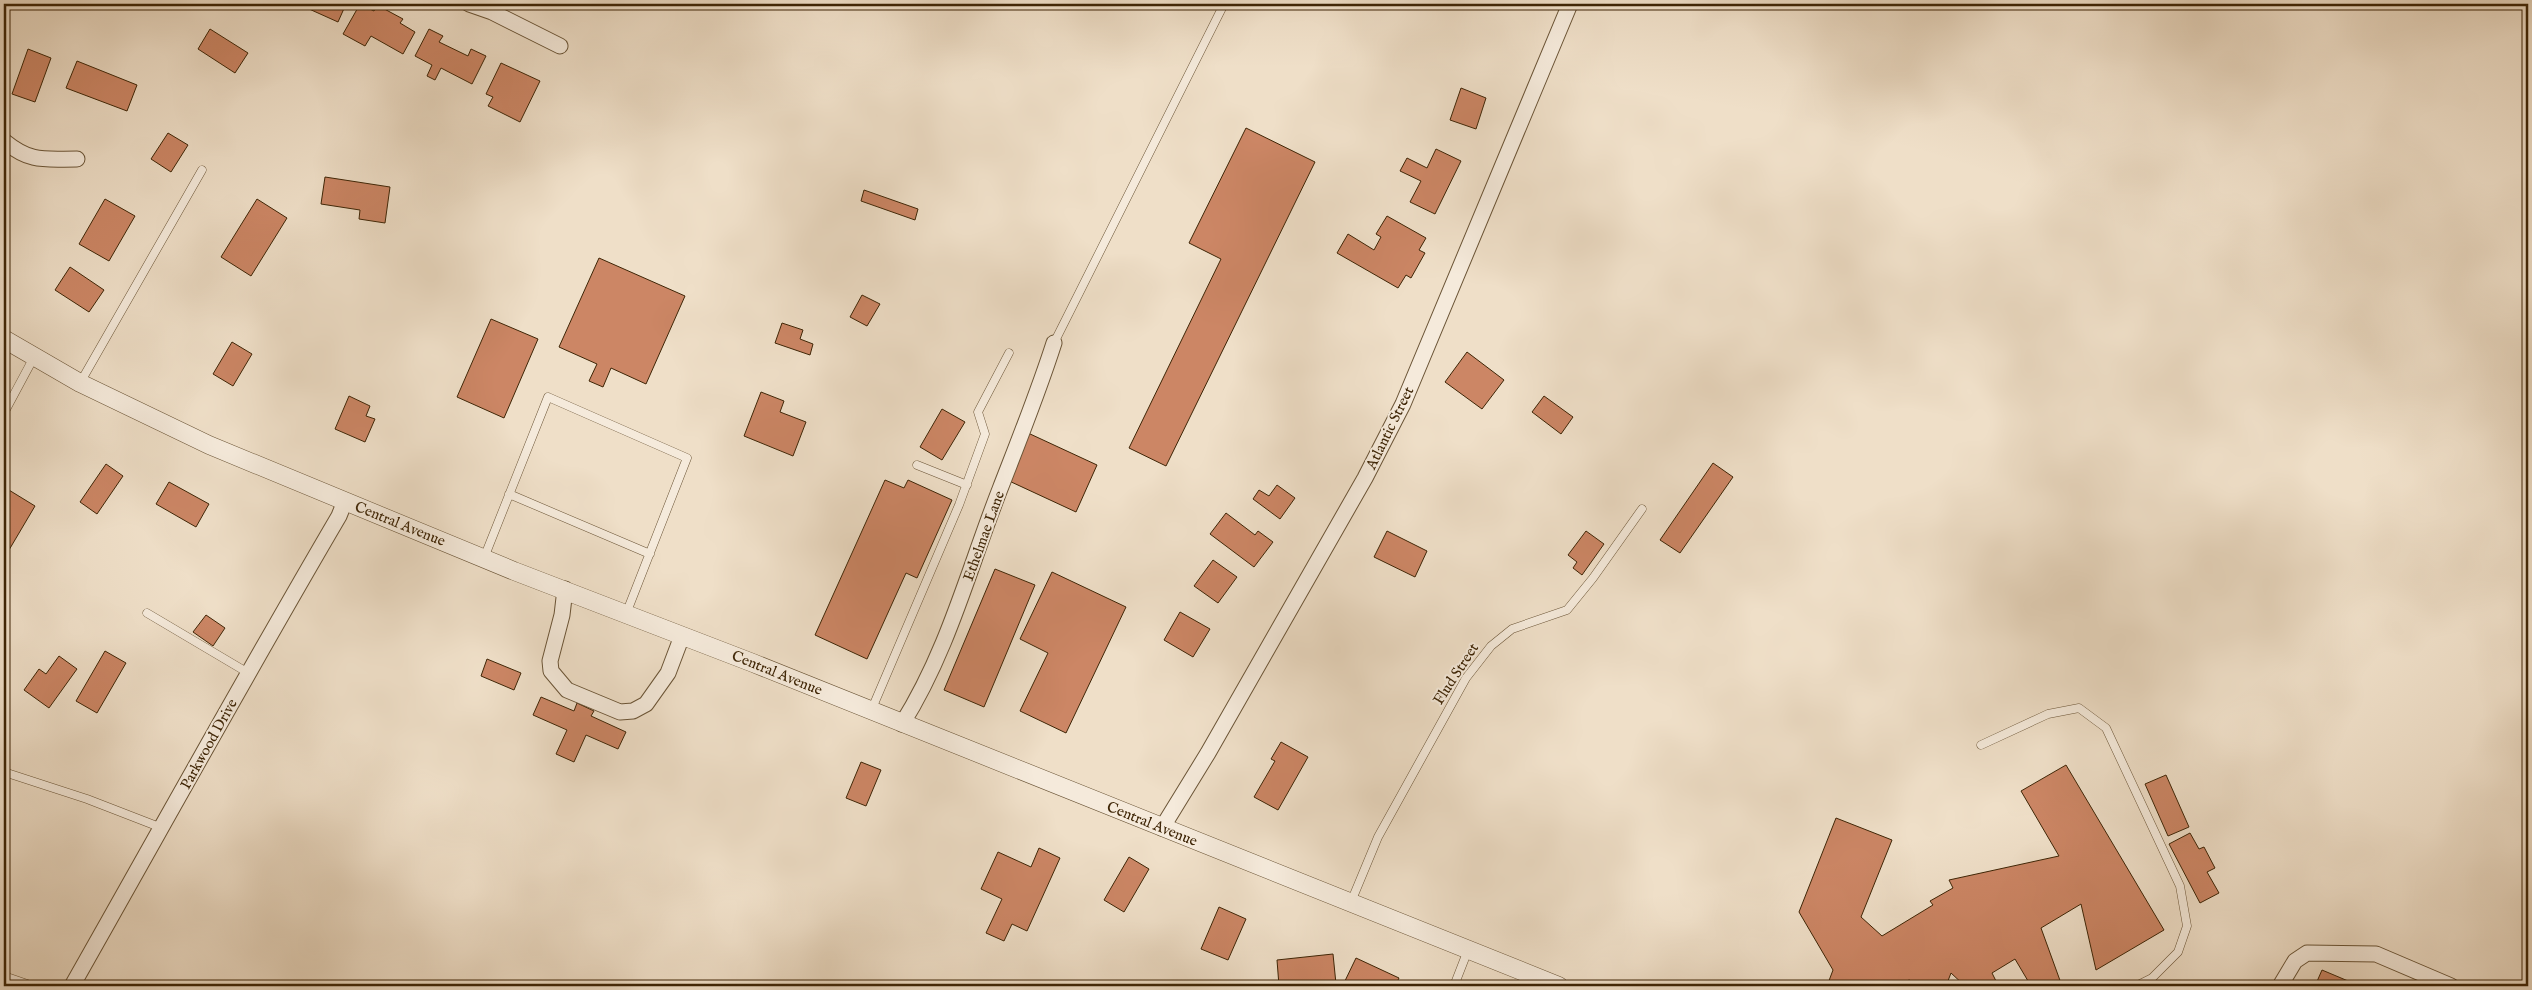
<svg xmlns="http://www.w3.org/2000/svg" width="2532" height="990" viewBox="0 0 2532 990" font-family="'IM FELL English',serif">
	<rect width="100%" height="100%" fill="#efdfc8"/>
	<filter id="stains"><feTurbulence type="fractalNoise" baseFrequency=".004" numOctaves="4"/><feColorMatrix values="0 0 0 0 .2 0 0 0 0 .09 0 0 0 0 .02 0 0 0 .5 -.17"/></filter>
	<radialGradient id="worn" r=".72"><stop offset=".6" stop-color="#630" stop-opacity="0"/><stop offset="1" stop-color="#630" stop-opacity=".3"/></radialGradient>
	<!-- building -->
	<path fill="#cc8665" stroke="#3e2506" d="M298 4H346L338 22Z
		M360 4 374 11 377 5 403 19 400 23 415 32 403 54 371 36 365 46 343 34Z
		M210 29 248 53 235 73 198 49Z
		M429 29 443 36 439 42 468 56 471 49 486 56 472 84 441 68 435 80 427 76 432 65 415 56Z
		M28 49 51 58 35 102 12 94Z
		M77 61 137 85 127 111 66 88Z
		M501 63 540 81 520 122 488 106 493 97 486 94Z
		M1461 88 1486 98 1476 129 1450 120Z
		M1246 128 1315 162 1166 466 1129 448 1221 259 1189 243Z
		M168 133 188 145 171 172 151 159Z
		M1436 149 1461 161 1435 214 1410 202 1421 181 1400 171 1407 158 1427 168Z
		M325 177 390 187 385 223 359 219 360 210 321 204Z
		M864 190 918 209 915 220 861 201Z
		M105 199 135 216 109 261 79 244Z
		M257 199 287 218 251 276 221 257Z
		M1387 216 1426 238 1419 250 1425 253 1411 278 1406 275 1398 288 1337 253 1348 234 1374 250 1381 237 1376 234Z
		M599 258 685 296 646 384 611 368 603 387 589 381 597 364 559 347Z
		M70 267 104 290 89 312 55 290Z
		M862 295 880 304 867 326 850 317Z
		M491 319 538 339 504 418 457 397Z
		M782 323 803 330 800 339 813 344 810 355 775 343Z
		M232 342 252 354 233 386 213 374Z
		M1467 352 1504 380 1482 409 1445 382Z
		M761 392 784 401 780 412 806 422 793 456 744 436Z
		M349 396 370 406 366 416 375 419 365 442 335 429Z
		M1544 396 1573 417 1561 434 1532 412Z
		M942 409 965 422 942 460 920 447Z
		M1028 433 1097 465 1076 512 1007 480Z
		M1713 463 1733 477 1680 553 1660 540Z
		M106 464 123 476 97 514 80 502Z
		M885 480 904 488 908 480 952 500 917 578 906 573 867 659 815 635Z
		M169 482 209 504 196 527 156 504Z
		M1277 485 1295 498 1280 519 1253 499 1259 490 1269 496Z
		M4 487 35 506 9 550 4 547Z
		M1226 513 1255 535 1258 531 1273 542 1254 567 1210 534Z
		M1387 531 1427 551 1415 577 1374 557Z
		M1586 531 1604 544 1582 575 1573 568 1577 562 1568 555Z
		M1213 560 1237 577 1218 603 1194 586Z
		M995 569 1035 585 984 707 944 690Z
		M1052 572 1126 607 1066 733 1020 711 1048 653 1020 639Z
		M1180 612 1210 629 1193 657 1164 640Z
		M206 615 225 628 213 646 193 632Z
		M105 651 126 663 97 713 76 701Z
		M59 656 77 669 49 708 24 690 39 669 46 674Z
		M487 659 521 673 514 690 481 676Z
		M541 697 574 711 577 703 594 711 591 716 626 732 618 749 586 735 574 762 556 754 567 730 533 715Z
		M1281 742 1308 757 1278 810 1254 797 1275 761 1271 759Z
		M861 762 881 770 866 806 846 798Z
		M2066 765 2164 930 2096 970 2081 904 2041 928 2062 986H2031L2015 959 1992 973 1997 983 1991 986H1965L1951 973 1946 986H1925L1909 980 1898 986H1827L1833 970 1799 912 1836 818 1892 840 1861 917 1882 936 1933 905 1930 901 1953 888 1949 880 2059 856 2021 791Z
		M2166 775 2189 827 2168 836 2145 784Z
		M2190 833 2199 849 2204 847 2215 868 2207 872 2219 893 2200 903 2169 844Z
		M1039 848 1060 858 1027 931 1012 924 1004 941 986 933 1002 899 981 889 998 852 1031 867Z
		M1129 857 1149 869 1124 912 1104 900Z
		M1219 907 1246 919 1228 960 1201 949Z
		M1333 954 1336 984 1279 986 1277 960Z
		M1356 958 1399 978 1395 986 1343 985Z
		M2322 970 2360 986H2315Z"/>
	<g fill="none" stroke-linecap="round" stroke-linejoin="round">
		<defs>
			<path id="service" d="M1054 343 1224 4
				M80 383 202 170
				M4 413 34 357
				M917 465 967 485
				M509 494 650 554
				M484 558 548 397 687 458 626 614
				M147 613 250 674
				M871 711 959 505 985 434 978 412 1009 353
				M1981 745 2048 714 2079 708 2106 728 2180 886 2187 926 2178 952 2152 978 2136 986
				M4 772 87 799 162 828
				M1351 902 1378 837 1466 678 1491 646 1512 629 1567 610 1593 578 1642 509
				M4 976 33 986
				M1454 986 1468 950"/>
			<path id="minor" d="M469 4 492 12 560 46
				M4 141C31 163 44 159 77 159
				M565 589 562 615 550 661 551 671 567 690 620 712 633 711 646 704 668 673 682 636
				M902 724C948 651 969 568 1000 489 1019 440 1038 393 1054 343
				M1162 828 1208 753 1365 478 1403 404 1570 4
				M72 986C161 829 248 671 339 516L345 501
				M2280 986 2295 961 2307 953 2376 954 2451 986"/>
			<path id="tertiary" d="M4 339 80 383 209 445 514 571 753 663 1559 986"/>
		</defs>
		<!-- service casing -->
		<use href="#service" stroke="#6a5436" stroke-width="9"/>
		<!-- minor casing -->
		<use href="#minor" stroke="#6a5436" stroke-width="17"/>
		<!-- tertiary casing -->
		<use href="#tertiary" stroke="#6a5436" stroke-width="19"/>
		<!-- service -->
		<use href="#service" stroke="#f5eadb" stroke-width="8"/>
		<!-- minor -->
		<use href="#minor" stroke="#f5eadb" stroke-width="15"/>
		<!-- tertiary -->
		<use href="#tertiary" stroke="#f5eadb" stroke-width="18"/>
	</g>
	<g text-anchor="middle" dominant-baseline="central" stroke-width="4" stroke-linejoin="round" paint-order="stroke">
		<!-- street labels -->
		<g font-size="15" fill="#3e2506" stroke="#f5eadb">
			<text transform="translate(1390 428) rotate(-64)">Atlantic Street</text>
			<text transform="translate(400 524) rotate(22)">Central Avenue</text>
			<text transform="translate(984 536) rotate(-70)">Ethelmae Lane</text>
			<text transform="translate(777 673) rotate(22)">Central Avenue</text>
			<text transform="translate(1456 674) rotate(-57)">Flud Street</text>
			<text transform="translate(209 744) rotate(-61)">Parkwood Drive</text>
			<text transform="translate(1152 824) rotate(22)">Central Avenue</text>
		</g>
	</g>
	<!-- margin -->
	<rect width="2532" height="990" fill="none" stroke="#efdfc8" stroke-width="20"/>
	<rect x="5" y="5" width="2522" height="980" fill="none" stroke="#3e2506" stroke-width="2.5"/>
	<rect x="10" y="10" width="2512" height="970" fill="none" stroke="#3e2506"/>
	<rect width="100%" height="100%" filter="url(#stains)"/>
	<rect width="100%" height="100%" fill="url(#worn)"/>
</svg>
